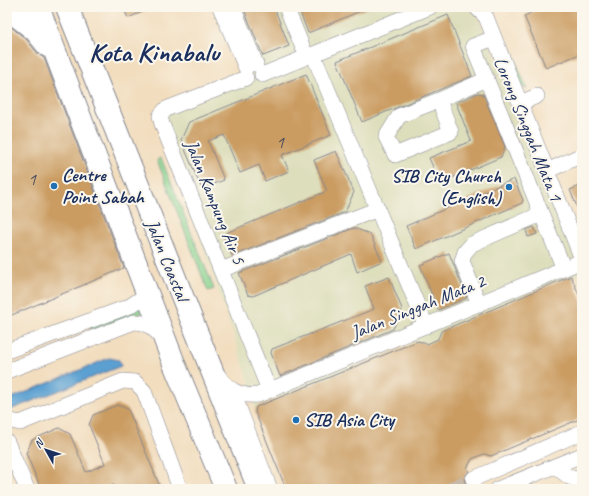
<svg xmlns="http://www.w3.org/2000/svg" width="589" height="496" viewBox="0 0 589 496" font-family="Caveat,sans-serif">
	<rect width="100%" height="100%" fill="#fbf7ec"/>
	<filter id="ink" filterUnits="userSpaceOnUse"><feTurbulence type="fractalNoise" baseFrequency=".025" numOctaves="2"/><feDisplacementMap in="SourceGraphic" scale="8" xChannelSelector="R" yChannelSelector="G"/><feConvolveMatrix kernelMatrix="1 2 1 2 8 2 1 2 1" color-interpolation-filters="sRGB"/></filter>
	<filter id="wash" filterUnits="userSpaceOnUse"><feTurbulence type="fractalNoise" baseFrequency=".012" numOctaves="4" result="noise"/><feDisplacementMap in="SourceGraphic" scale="16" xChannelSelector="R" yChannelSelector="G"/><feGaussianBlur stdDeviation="0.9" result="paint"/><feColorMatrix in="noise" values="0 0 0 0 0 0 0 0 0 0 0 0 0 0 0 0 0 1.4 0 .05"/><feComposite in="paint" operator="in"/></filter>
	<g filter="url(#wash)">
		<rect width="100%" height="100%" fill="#f2ddbe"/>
		<!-- built -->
		<path fill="#dddebc" d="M238 7H468L471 9 481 22 565 226 579 275 572 277 569 276 441 331 438 339 427 344 257 407 255 412 252 390 162 124 166 109 264 69Z"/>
		<!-- green -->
		<path fill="#8cd48f" stroke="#548276" d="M508 43 527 89 521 86 504 45Z
			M161 158 214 289 208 291 157 160Z
			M145 303 152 316 143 313 136 314 91 330 89 325Z"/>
		<!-- water -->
		<path fill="#5ca0d1" stroke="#3c6898" d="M109 358 119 360 121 366 7 411V400Z"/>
		<g id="blocks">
			<!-- building -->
			<path fill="#ca9c62" d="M123 7H154L128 18Z
				M243 7H274L289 46 263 56Z
				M298 7H370L308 33Z
				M544 7H582V53L546 68 524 16Z
				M448 15 472 76 362 122 337 61Z
				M7 24 26 39 38 54 44 58 124 268 7 317Z
				M306 74 331 135 282 155 289 171 265 181 259 165 240 173 224 135 208 141 224 180 204 188 201 187 181 140 189 122Z
				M478 93 483 94 505 147 501 157 440 183 429 158 471 141 456 103Z
				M336 151 354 192 345 212 232 256 224 237 226 233 327 191 314 160Z
				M514 179 523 200 522 203 416 249 406 226Z
				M582 185V219L570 190Z
				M534 227 537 234 528 237 526 230Z
				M354 228 370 234 382 261 357 272 351 254 253 296 248 295 239 273Z
				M449 253 467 298 438 310 420 265Z
				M571 276 582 302V418L491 456 484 454 472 459 467 468 469 471 464 478 465 482 468 486 477 489H286L255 412 256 407 418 341 427 344 438 339 441 331Z
				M389 277 402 309 393 329 280 376 271 353 272 349 374 309 365 286Z
				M117 405 128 409 161 489H115L114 485 104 489H41L26 453 32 440 59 428 70 434 86 472 105 464 89 425 93 415Z"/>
		</g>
	</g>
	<g filter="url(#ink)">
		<use href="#blocks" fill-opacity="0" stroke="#86868e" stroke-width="1"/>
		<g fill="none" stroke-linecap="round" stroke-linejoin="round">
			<!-- minor-tunnel -->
			<path stroke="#c7baab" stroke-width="15" stroke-dasharray="15 8" stroke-linecap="butt" d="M451 489 473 479"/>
			<defs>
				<path id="minor" d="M220 7 246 68
					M233 7 256 64
					M286 7 303 48
					M476 7 486 17 582 259
					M494 38 473 46 564 269
					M313 54 426 326
					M262 75 430 7
					M246 78 166 109 160 116 162 124 269 390
					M439 100 451 132 395 155 386 137 399 116Z
					M439 100 487 79
					M520 103 537 96
					M547 171 582 155
					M221 270 378 209
					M479 304 462 261 465 252 472 244 541 214
					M7 351 130 306 148 294
					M7 371 134 322C149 322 153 329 163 338
					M218 375C228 390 240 397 258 395L582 261
					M232 390 270 489
					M7 420 20 423 123 381 135 382 144 391 180 489
					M7 442 27 489
					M555 466 569 477 579 480
					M473 479 582 432
					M498 489 582 455"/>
				<path id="highway" d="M38 7 175 366 226 489
					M67 7 259 489
					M7 8 35 30 48 46"/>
			</defs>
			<!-- minor casing -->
			<use href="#minor" stroke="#86868e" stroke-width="16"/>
			<!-- highway casing -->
			<use href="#highway" stroke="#86868e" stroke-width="24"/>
			<!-- minor -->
			<use href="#minor" stroke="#fff" stroke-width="15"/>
			<!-- highway -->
			<use href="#highway" stroke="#fff" stroke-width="22"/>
		</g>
	</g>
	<!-- markers -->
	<g fill="#1f6fb2" stroke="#fbf7ec" stroke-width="1.5">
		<circle cx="54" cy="186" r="4"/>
		<circle cx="509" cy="187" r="4"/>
		<circle cx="296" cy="420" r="4"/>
	</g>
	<g text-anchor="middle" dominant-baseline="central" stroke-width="4" stroke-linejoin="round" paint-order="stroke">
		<!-- number labels -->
		<g font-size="17" fill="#474a5f">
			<text x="280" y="142">1</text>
			<text x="32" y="179">1</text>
		</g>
		<!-- street labels -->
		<g font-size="19" fill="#1b2f5e" stroke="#fbf7ec">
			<text transform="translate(528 129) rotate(68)">Lorong Singgah Mata 1</text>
			<text transform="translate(215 202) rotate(68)">Jalan Kampung Air 5</text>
			<text transform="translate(167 260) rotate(68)">Jalan Coastal</text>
			<text transform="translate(418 307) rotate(-22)">Jalan Singgah Mata 2</text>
		</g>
		<!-- poi labels -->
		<g font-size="19" font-weight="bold" fill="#1b2f5e" stroke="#fbf7ec" text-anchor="start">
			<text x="62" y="175">Centre<tspan x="62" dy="22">Point Sabah</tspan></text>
			<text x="501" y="176" text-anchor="end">SIB City Church<tspan x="501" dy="22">(English)</tspan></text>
			<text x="304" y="420">SIB Asia City</text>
		</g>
		<!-- town labels -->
		<g font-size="27" font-weight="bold" fill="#1b2f5e" stroke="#fbf7ec">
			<text x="154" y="52">Kota Kinabalu</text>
		</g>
	</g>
	<!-- margin -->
	<rect width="589" height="496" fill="none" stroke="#fbf7ec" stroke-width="24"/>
	<!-- north arrow -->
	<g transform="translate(46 450) rotate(309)" stroke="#fbf7ec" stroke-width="3" paint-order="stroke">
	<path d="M0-3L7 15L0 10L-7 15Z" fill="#1b2f5e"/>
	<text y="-6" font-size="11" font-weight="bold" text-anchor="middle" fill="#1b2f5e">N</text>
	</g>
</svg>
